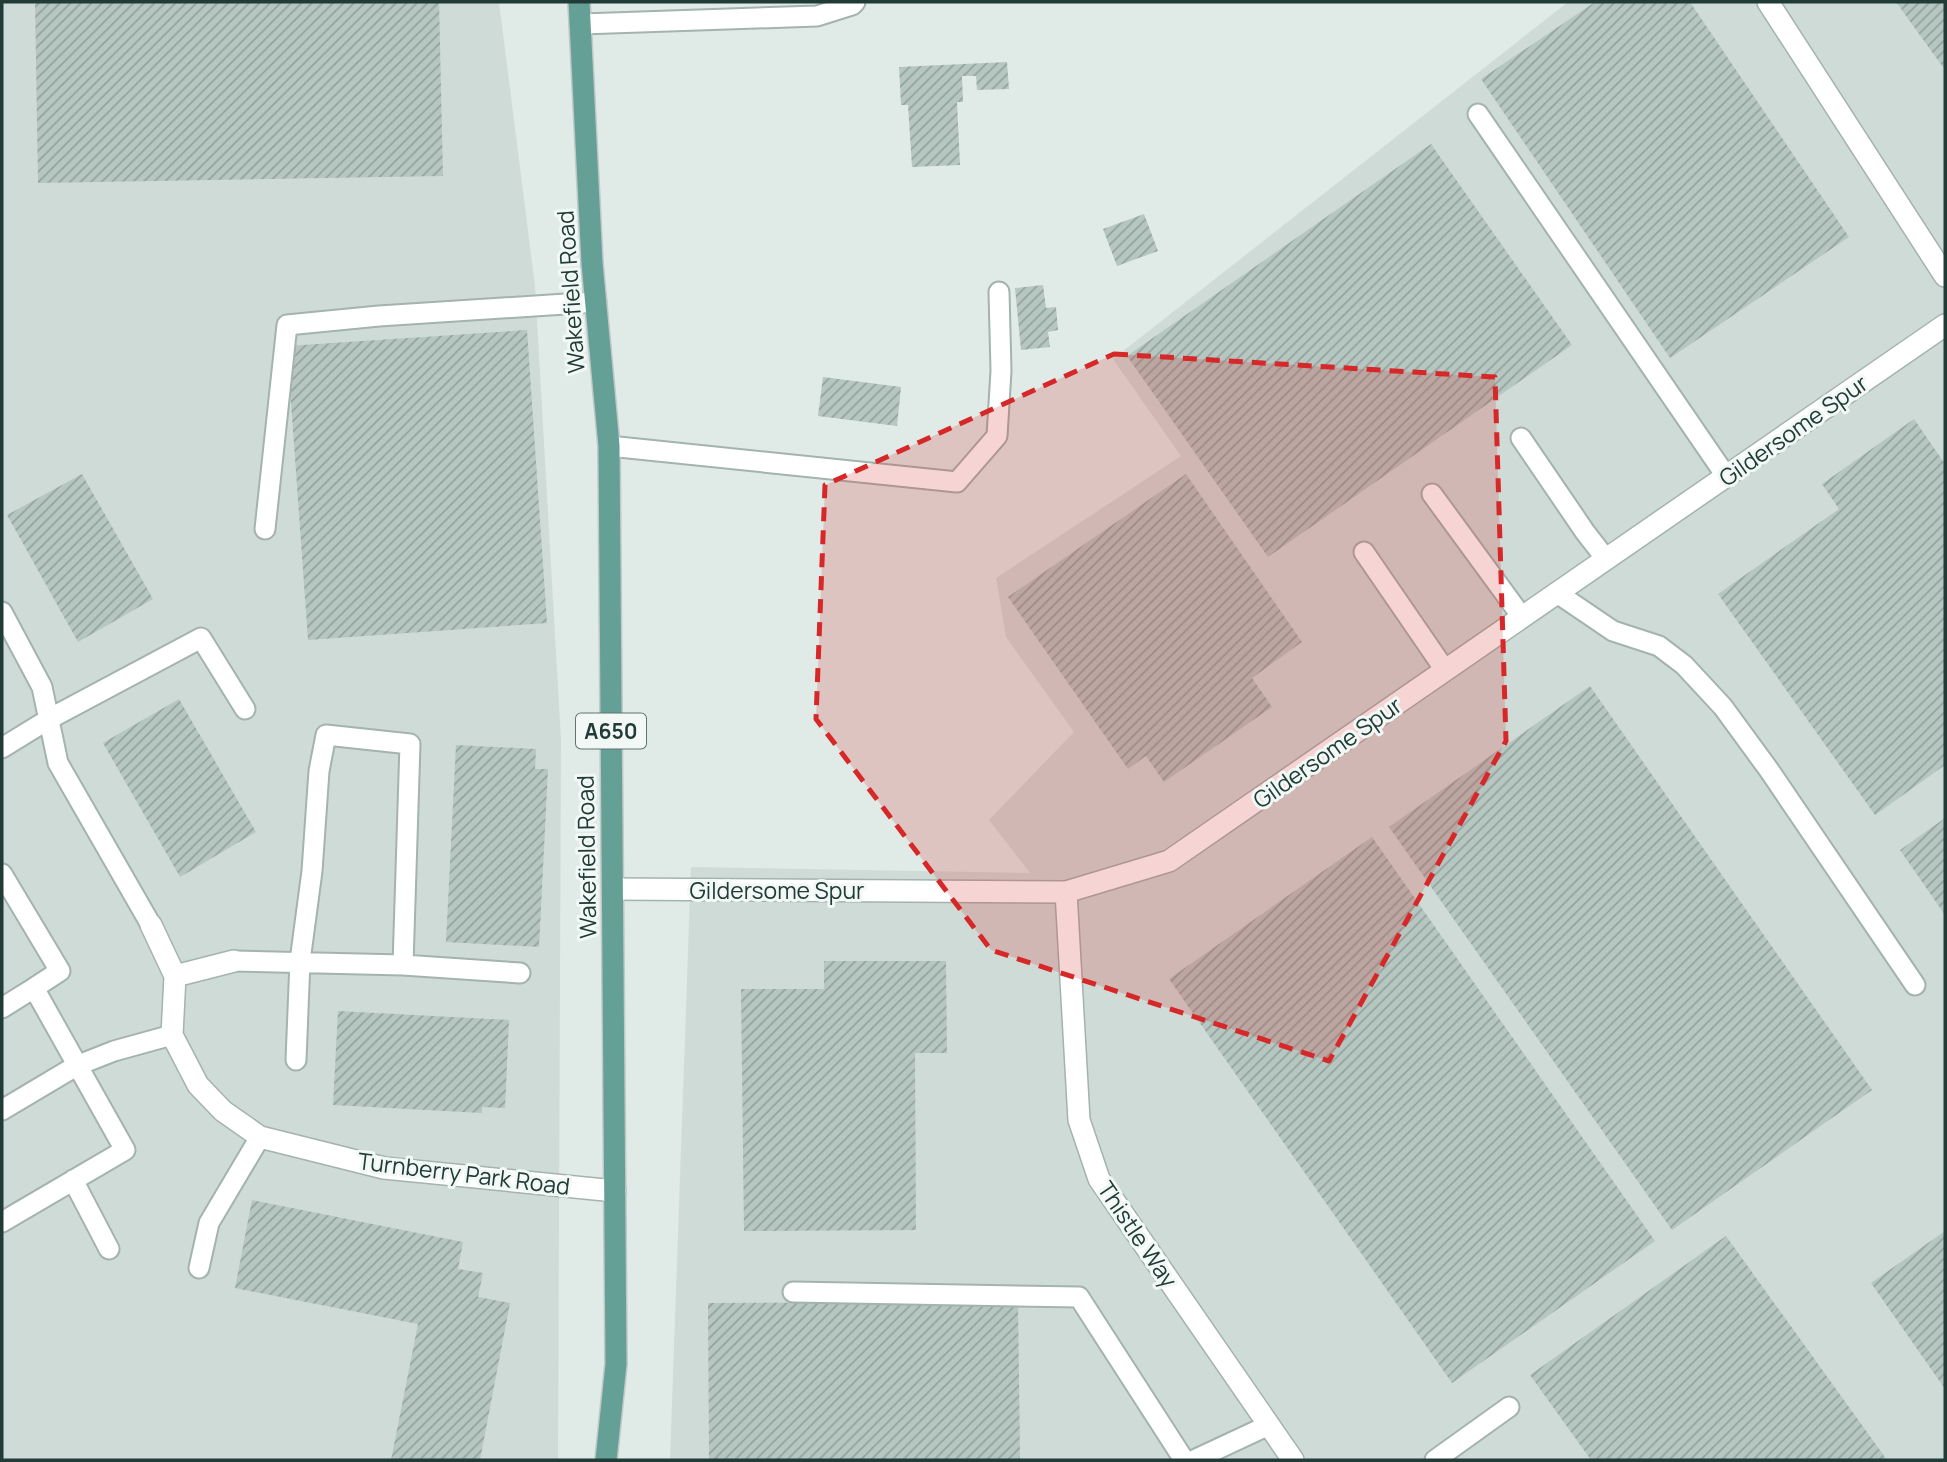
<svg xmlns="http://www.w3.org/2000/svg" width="1947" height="1462" viewBox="0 0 1947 1462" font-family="Manrope,sans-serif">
	<defs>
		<pattern id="building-hatch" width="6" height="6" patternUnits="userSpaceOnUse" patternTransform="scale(1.75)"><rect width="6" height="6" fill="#b6c6c0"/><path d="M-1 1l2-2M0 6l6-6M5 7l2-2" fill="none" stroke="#94a29d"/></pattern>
	</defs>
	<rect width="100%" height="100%" fill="#e0ebe7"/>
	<!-- built -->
	<path fill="#cfdbd6" d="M2 2H499L535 286 561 740 558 1460H2Z
		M1568 2H1945V1460H670L691 867 1030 873 989 820 1074 732 1006 637 996 578 1181 456 1113 359Z"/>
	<!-- building -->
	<path fill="url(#building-hatch)" d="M35 2H439L443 176 38 183Z
		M1595 2H1690L1849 237 1670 358 1481 79Z
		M1896 2H1945V70Z
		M1007 62 1009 89 977 90 976 76H962L963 102H957L960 165 912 167 908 105H901L899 67Z
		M1431 144 1572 345 1268 557 1127 356Z
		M1144 214 1158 251 1117 266 1103 229Z
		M1043 285 1046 308 1056 307 1058 330 1048 332 1050 347 1021 350 1015 288Z
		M527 330 547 623 308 640 287 346Z
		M823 377 901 387 897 426 818 416Z
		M1914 419 1945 464V765L1875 815 1718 594 1839 509 1822 484Z
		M82 474 153 599 78 642 7 515Z
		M1186 474 1302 642 1252 678 1272 707 1164 782 1146 756 1128 769 1008 597Z
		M1590 686 1872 1090 1672 1230 1389 827Z
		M179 699 256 832 180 877 103 743Z
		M456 745 536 749 535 769H548L539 947 446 942Z
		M1945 818V915L1900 850Z
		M1372 837 1655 1241 1452 1383 1169 979Z
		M824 961H946L947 1053H915L916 1230 744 1231 741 989H824Z
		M338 1011 509 1020 505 1108 482 1107V1113L333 1105Z
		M252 1200 463 1242 458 1269 483 1273 478 1297 510 1303 480 1460H391L418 1324 235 1288Z
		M1945 1231V1389L1871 1283Z
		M1726 1236 1887 1460H1591L1530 1375Z
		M1018 1302 1020 1460H709L708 1303Z"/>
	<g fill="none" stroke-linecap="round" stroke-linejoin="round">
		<defs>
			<path id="service" d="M582 24 817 16 852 5 855 2
				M1478 114 1726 476
				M1521 438 1585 532 1606 559
				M609 446 957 482 997 436 1001 371 999 292
				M1432 494 1522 617
				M265 529 287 325 379 316 596 302
				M1364 552 1445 670
				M1557 593 1613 631 1659 646 1684 665 1723 707 1769 770 1915 985
				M2 612 42 687 58 763 151 925
				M2 748 49 719 201 638 245 709
				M2 874 60 971 34 988
				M234 961 403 965 520 973
				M2 1008 34 988 125 1150 2 1222
				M296 1060 300 961 312 871 319 771 326 735 410 744 403 965
				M2 1110 76 1066 114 1051 172 1035
				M73 1180 109 1249
				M199 1268 209 1223 260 1137
				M793 1292 1079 1297 1184 1460
				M1194 1460 1269 1425
				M1435 1460 1509 1407"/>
			<path id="minor" d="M1768 2 1945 276
				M613 889 1066 892 1169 861 1945 325
				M1066 892 1079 1120 1099 1179 1293 1460
				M151 925 175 976 172 1035 198 1085 223 1111 260 1137 384 1168 615 1191
				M175 976 234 961"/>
			<path id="primary" d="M579 2 592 263 609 446 616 1364 606 1460"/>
		</defs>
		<!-- service casing -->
		<use href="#service" stroke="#a3b3ae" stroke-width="23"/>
		<!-- minor casing -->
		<use href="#minor" stroke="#a3b3ae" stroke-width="24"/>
		<!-- primary casing -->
		<use href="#primary" stroke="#c1c8c7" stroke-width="24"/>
		<!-- service -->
		<use href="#service" stroke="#fff" stroke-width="19"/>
		<!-- minor -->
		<use href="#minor" stroke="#fff" stroke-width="21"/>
		<!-- primary -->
		<use href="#primary" stroke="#65a096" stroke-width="21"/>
	</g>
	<!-- marked area -->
	<path fill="#d62828" fill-opacity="0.2" stroke="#d62828" stroke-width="5" stroke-dasharray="14 9" stroke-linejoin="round" d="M1114 354 1495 377 1506 741 1329 1061 991 950 816 719 825 485Z"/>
	<g text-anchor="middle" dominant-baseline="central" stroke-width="6" stroke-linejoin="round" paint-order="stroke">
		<!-- shield labels -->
		<rect fill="#f1f8f5" stroke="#5f746f" stroke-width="2" x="576" y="713.5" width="70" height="35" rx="5"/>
		<g font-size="21" font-weight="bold" fill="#213b36">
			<text x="611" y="731">A650</text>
		</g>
		<!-- street labels -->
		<g font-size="23" fill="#213b36" stroke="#f1f8f5">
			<text transform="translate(570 292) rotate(-94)">Wakefield Road</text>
			<text transform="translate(1793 430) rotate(-35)">Gildersome Spur</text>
			<text transform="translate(1327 752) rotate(-35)">Gildersome Spur</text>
			<text transform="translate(586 857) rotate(-91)">Wakefield Road</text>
			<text x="777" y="890">Gildersome Spur</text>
			<text transform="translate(464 1173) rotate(7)">Turnberry Park Road</text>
			<text transform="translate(1138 1234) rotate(56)">Thistle Way</text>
		</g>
	</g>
	<!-- border -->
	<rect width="1947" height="1462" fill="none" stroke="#213b36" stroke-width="7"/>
</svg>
